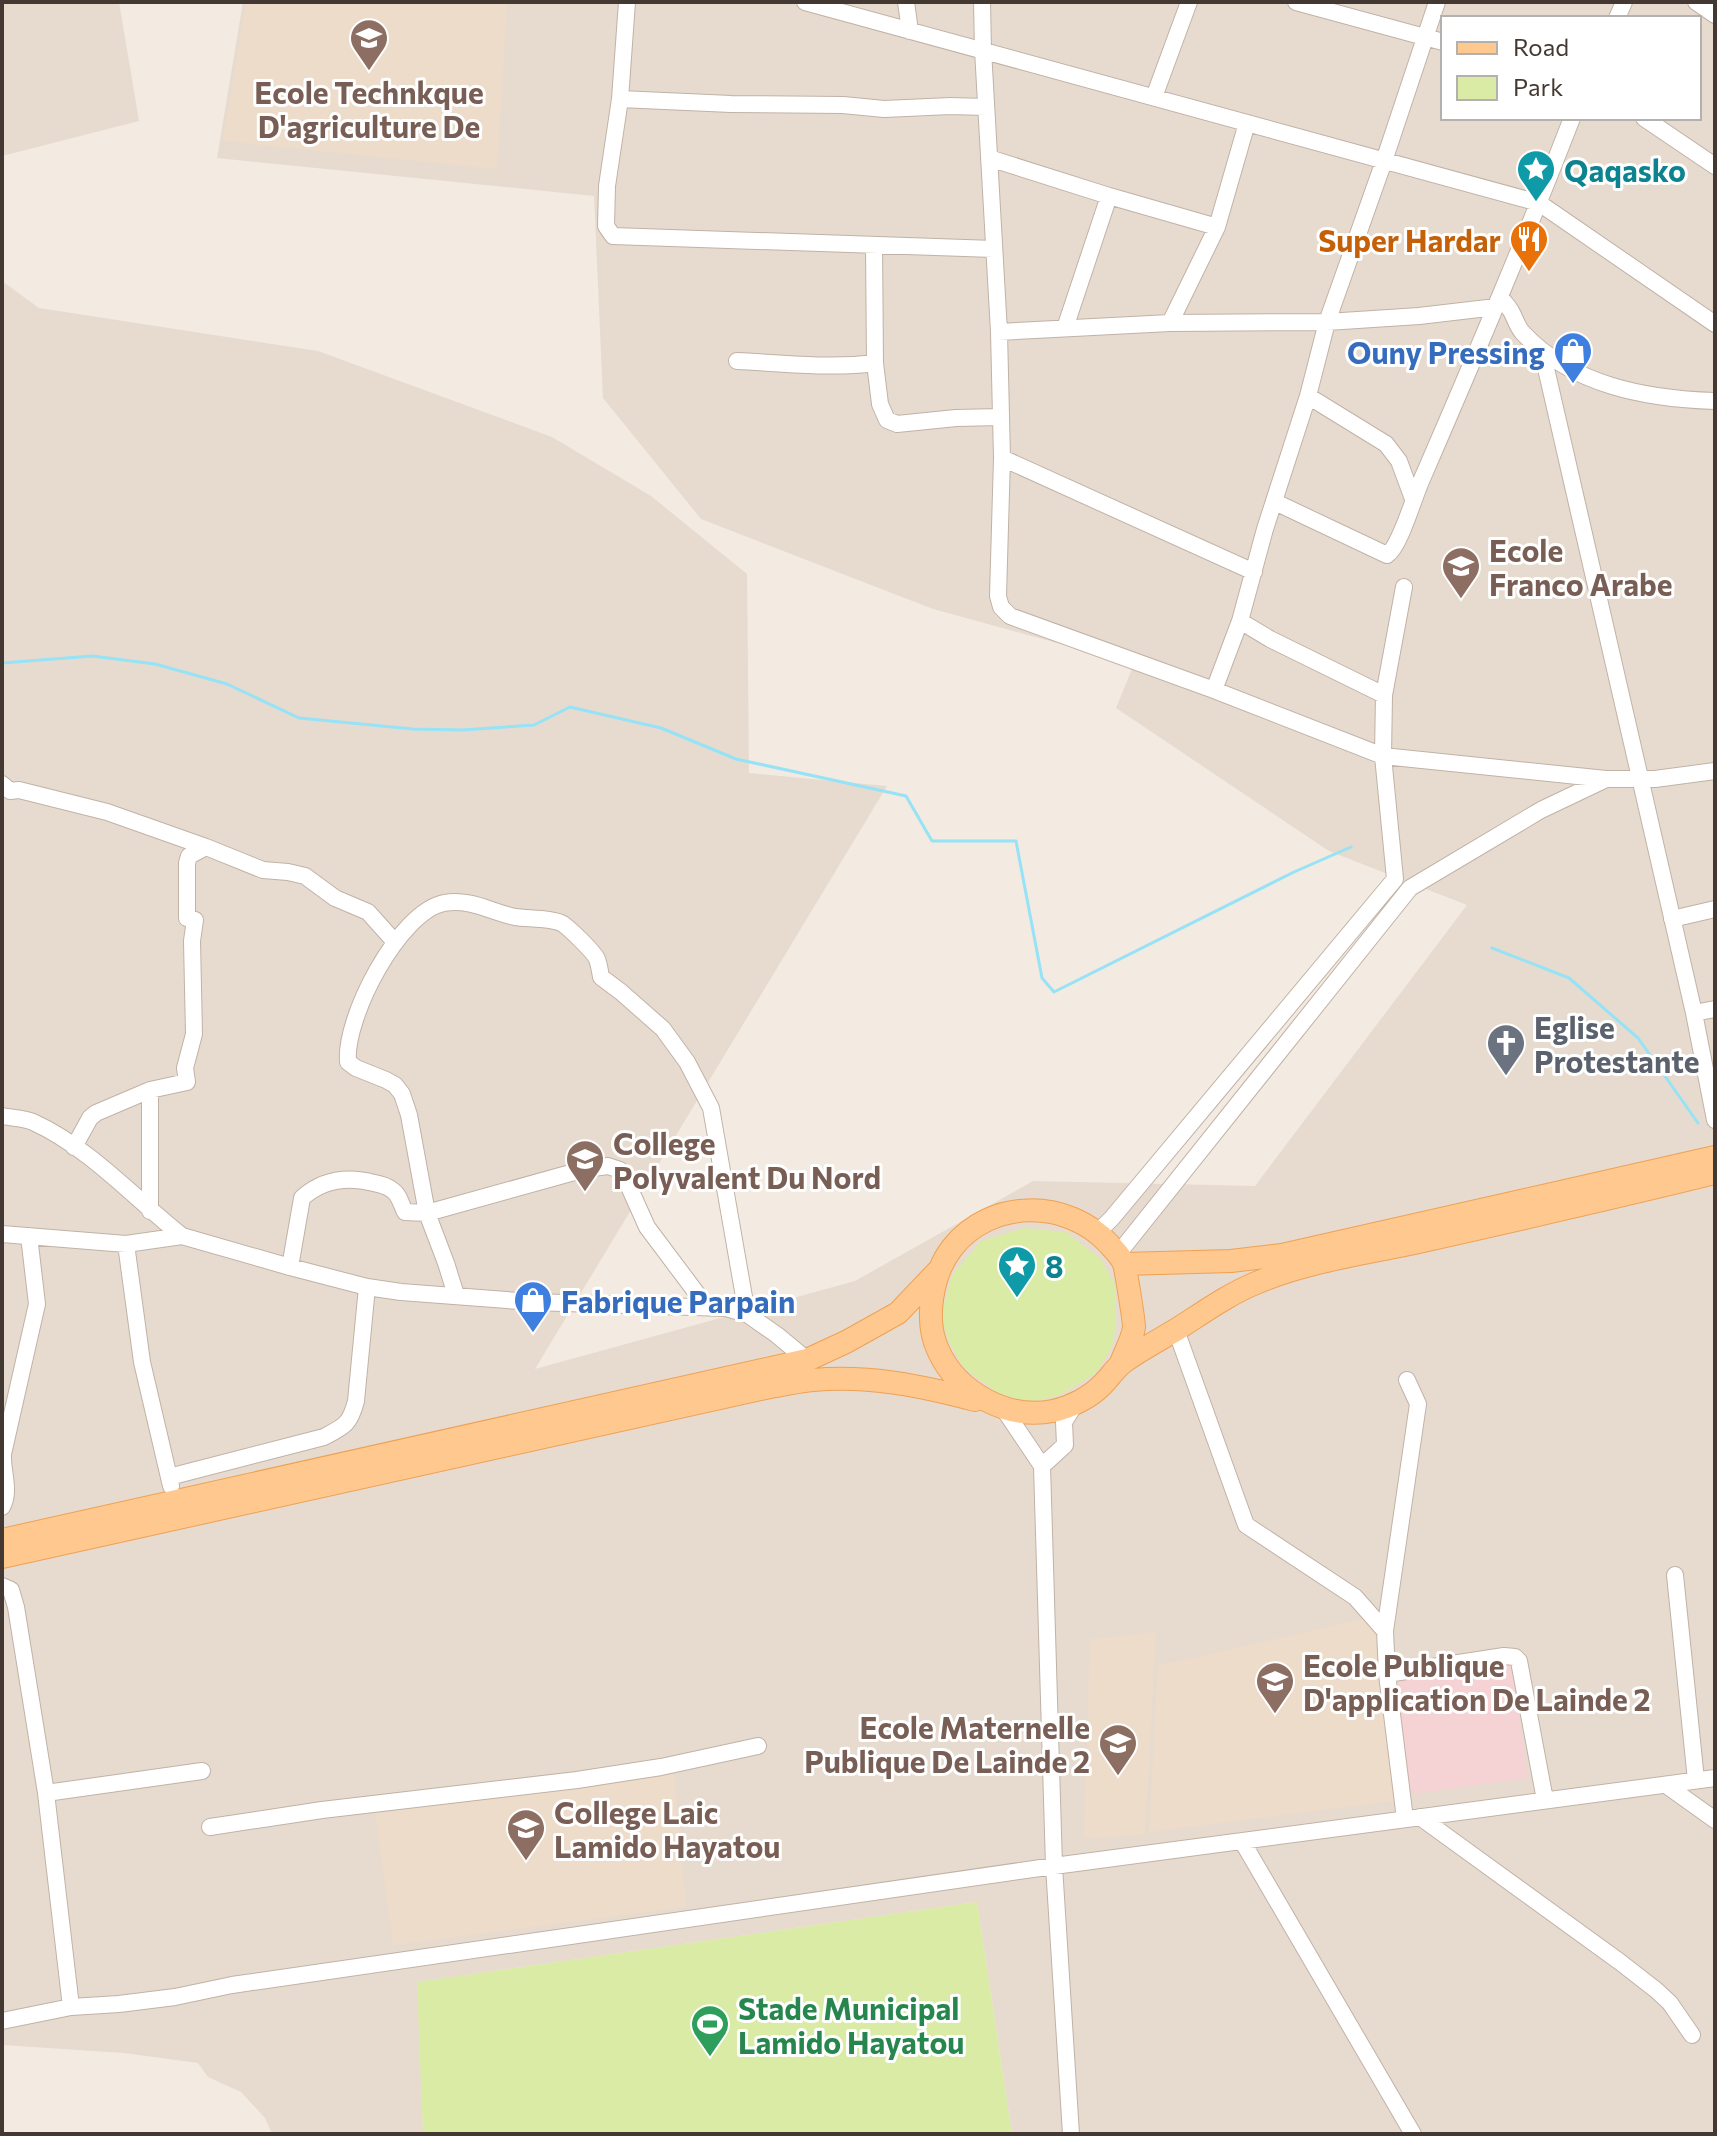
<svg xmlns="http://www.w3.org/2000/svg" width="1717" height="2136" viewBox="0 0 1717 2136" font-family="Commissioner,sans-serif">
	<rect width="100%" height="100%" fill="#f3eae1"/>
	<!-- residential -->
	<path fill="#e7dbcf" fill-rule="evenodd" d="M2 2H119L139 121 2 156Z
		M243 2H1715V2134H1012L977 1902 418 1982 423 2134H272L265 2118 241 2092 208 2077 198 2063 124 2053 2 2045V281L39 308 318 351 552 437 651 496 747 574 749 773 887 786 535 1369 855 1281 1033 1181 1255 1186 1467 905 1329 851 1116 708 1134 664 933 609 701 519 603 398 594 196 217 158ZM1443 18H1699V118H1443Z"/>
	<!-- education -->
	<path fill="#eddcc9" d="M246 2H507L497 169 223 141Z
		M1376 1616 1400 1800 1149 1832 1158 1666Z
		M1156 1632 1145 1835 1084 1838 1090 1639Z
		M673 1763 686 1907 393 1945 374 1803Z"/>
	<!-- medical -->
	<path fill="#f5d3d5" d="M1511 1658 1528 1778 1412 1794 1404 1785 1391 1678Z"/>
	<!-- green -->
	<path fill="#daeba5" d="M1024 1228 1066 1232 1101 1259 1115 1285 1116 1329 1111 1349 1096 1373 1060 1395 1026 1403 996 1392 963 1367 948 1340 941 1314 952 1275 981 1241Z
		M977 1902 1012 2134H423L417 1982Z"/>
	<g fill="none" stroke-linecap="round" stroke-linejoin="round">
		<!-- stream -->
		<path stroke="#96e2f6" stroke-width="3" d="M2 663 92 656 155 664 227 684 299 718 413 729 462 730 534 725 570 707 661 728 736 759 906 796 932 841H1016L1042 978 1054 992 1294 872 1351 847
			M1492 948 1569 978 1638 1038 1698 1123"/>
		<defs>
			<path id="minor" d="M627 2 620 99 607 186 606 226 613 236 994 249
				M805 2 1539 203 1715 324
				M906 2 910 31
				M982 2 983 50 999 332 1002 458 998 596 1001 607 1010 616 1214 690 1383 756 1606 779H1655L1715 771
				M1296 2 1443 42
				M1696 2 1715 15
				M1617 18 1624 2
				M1154 97 1189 2
				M620 99 731 104 843 105 884 109 951 106 986 107
				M1644 118 1715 166
				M989 158 1109 196 1217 227
				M874 245 875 363 880 404 887 420 897 424 956 418 1001 417
				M1500 296C1503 301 1508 306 1511 311 1515 318 1517 326 1522 332 1571 385 1646 399 1715 401
				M1170 323 1217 227 1247 123
				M1065 328 1109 196
				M999 332 1170 323 1327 322 1419 316 1496 307
				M1542 351 1694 1013 1715 1120
				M737 361C782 363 830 369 875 363
				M1308 396 1386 444 1399 461 1413 499
				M1002 458 1254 572
				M1275 502 1387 555C1400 547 1414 496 1422 479 1474 359 1525 240 1572 118
				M1214 690 1240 621
				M1384 695 1270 639 1240 621 1265 529 1308 396 1327 322 1384 161 1437 2
				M2 784 10 791 19 790 107 812 206 847 263 870 288 872 305 876 335 898 368 912 394 941
				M1672 919 1715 909
				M1694 1013 1715 1009
				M2 1116C12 1118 24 1118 33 1122 90 1148 134 1198 182 1236
				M74 1147 90 1118 96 1113 150 1090 187 1082 185 1068 194 1034 192 941 195 920 187 918V863L189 856 206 847
				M150 1211V1090
				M1098 1232 1112 1218 1395 879 1383 756 1384 695 1404 587
				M2 1234 126 1244 182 1236 290 1267 367 1287 401 1292 532 1302 726 1308 747 1314 777 1335 807 1360
				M126 1244 142 1362 171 1486
				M1118 1254 1410 888 1541 810 1604 780
				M290 1267 302 1198C323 1179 347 1176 374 1183 380 1184 387 1186 392 1190 399 1194 401 1204 405 1212L427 1213 585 1169 608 1166 620 1170 626 1180 647 1227 707 1307
				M456 1295 446 1263 427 1213 409 1115 402 1094 395 1085 386 1080 356 1068 348 1062C344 1018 399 912 444 903 470 898 491 912 515 917 528 919 553 918 563 924 570 929 594 952 597 959 599 964 600 971 601 977L621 992 663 1029 687 1062 711 1108 747 1314
				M1176 1330 1246 1525 1355 1597 1385 1631 1387 1674 1405 1819
				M1003 1408 1042 1466 1054 1866 1071 2134
				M1042 1466 1065 1445 1064 1422 1076 1403
				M169 1477 324 1437C345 1426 350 1424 356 1401L367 1287
				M2 1507C11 1491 2 1472 3 1454L37 1304 29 1236
				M1675 1575 1696 1780
				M2 1586 11 1590 16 1607 46 1793 71 2007
				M1385 1631 1418 1404 1407 1380
				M1387 1674 1504 1656 1515 1657 1519 1661 1545 1800
				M1666 1785 1715 1820
				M46 1793 202 1771
				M1420 1817 1620 1962 1656 1990 1670 2003 1692 2035
				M210 1827 322 1810 577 1780 661 1767 758 1746
				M1242 1841 1413 2134
				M2 2021 71 2007 119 2004 175 1997 232 1985 1054 1866 1715 1778"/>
			<path id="major" d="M1124 1264 1231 1261 1282 1255 1715 1157
				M1121 1363C1125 1352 1133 1338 1134 1327 1134 1321 1126 1270 1124 1264 1121 1256 1114 1250 1109 1244 1068 1199 991 1198 952 1248 932 1274 924 1320 938 1350 957 1393 1008 1420 1053 1411 1071 1407 1091 1397 1103 1384 1111 1376 1116 1367 1125 1361 1142 1349 1161 1339 1179 1328 1204 1312 1229 1294 1256 1283 1307 1261 1369 1253 1423 1241 1521 1219 1618 1197 1715 1173
				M2 1540 807 1360 846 1342 898 1313 937 1272
				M2 1557 770 1387C784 1385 799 1381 813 1380 869 1375 922 1386 975 1400"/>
		</defs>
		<!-- minor casing -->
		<use href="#minor" stroke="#c1b2a6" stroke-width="18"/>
		<!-- major casing -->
		<use href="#major" stroke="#eea154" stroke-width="24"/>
		<!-- minor -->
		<use href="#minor" stroke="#fff" stroke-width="16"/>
		<!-- major -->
		<use href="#major" stroke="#ffc88e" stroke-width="22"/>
	</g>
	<!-- icons -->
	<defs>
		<symbol id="university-pin" viewBox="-11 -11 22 30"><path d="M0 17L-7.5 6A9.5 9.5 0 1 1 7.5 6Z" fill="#8d6e63" stroke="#fff"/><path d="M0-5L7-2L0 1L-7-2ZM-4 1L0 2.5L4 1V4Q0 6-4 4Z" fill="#fff"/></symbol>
		<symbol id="sight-pin" viewBox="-11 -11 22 30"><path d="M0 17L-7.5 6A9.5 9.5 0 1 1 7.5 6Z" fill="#0f9aa8" stroke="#fff"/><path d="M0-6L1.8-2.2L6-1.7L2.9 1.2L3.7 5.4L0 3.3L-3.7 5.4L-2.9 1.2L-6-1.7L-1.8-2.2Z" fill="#fff"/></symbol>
		<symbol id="restaurant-pin" viewBox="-11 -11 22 30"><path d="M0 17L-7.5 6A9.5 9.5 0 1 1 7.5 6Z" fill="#e8710a" stroke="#fff"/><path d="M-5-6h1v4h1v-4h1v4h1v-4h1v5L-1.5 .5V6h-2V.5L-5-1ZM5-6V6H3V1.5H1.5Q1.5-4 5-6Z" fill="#fff"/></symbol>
		<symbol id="shop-pin" viewBox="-11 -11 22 30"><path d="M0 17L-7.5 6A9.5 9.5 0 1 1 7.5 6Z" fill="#3f7fe0" stroke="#fff"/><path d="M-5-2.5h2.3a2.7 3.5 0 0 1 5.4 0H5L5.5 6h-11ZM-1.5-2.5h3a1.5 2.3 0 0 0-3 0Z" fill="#fff"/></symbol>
		<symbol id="school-pin" viewBox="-11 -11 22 30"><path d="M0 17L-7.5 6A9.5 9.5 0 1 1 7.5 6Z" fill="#8d6e63" stroke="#fff"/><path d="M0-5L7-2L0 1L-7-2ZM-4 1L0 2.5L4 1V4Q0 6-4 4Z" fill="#fff"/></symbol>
		<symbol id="church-pin" viewBox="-11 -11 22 30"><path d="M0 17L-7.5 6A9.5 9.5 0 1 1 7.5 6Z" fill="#6b7280" stroke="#fff"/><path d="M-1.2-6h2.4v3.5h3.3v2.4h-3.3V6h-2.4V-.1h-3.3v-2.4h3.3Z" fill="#fff"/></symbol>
		<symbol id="stadium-pin" viewBox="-11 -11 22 30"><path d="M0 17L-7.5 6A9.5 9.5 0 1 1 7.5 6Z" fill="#2e9e5b" stroke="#fff"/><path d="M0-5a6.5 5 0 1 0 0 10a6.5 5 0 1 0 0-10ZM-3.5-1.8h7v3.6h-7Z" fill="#fff"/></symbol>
	</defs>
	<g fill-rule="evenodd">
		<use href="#university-pin" x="347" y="16" width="44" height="60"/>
		<use href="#sight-pin" x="1514" y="147" width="44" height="60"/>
		<use href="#restaurant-pin" x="1507" y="217" width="44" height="60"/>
		<use href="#shop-pin" x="1551" y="329" width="44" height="60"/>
		<use href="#school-pin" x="1439" y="544" width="44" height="60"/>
		<use href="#church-pin" x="1484" y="1021" width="44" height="60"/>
		<use href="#school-pin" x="563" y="1137" width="44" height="60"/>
		<use href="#sight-pin" x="995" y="1243" width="44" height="60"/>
		<use href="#shop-pin" x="511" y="1278" width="44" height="60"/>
		<use href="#school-pin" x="1253" y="1659" width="44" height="60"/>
		<use href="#school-pin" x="1096" y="1721" width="44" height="60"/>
		<use href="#school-pin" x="504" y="1806" width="44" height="60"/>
		<use href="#stadium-pin" x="688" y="2002" width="44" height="60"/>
	</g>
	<g text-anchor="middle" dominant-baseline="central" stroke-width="6" stroke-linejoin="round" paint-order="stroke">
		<!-- education labels -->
		<g font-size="30" font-weight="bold" fill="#785e54" stroke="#fff" text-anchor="start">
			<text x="369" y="91" text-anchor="middle">Ecole Technkque<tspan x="369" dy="34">D'agriculture De</tspan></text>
			<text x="1489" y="549">Ecole<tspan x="1489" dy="34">Franco Arabe</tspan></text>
			<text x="613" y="1142">College<tspan x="613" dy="34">Polyvalent Du Nord</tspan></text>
			<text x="1303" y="1664">Ecole Publique<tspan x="1303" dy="34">D'application De Lainde 2</tspan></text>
			<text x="1090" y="1726" text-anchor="end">Ecole Maternelle<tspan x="1090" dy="34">Publique De Lainde 2</tspan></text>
			<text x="554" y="1811">College Laic<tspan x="554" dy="34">Lamido Hayatou</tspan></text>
		</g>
		<!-- culture labels -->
		<g font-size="30" font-weight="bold" fill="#0d838f" stroke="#fff" text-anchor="start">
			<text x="1564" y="169">Qaqasko</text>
			<text x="1045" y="1265">8</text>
		</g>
		<!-- food labels -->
		<g font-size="30" font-weight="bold" fill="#c56008" stroke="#fff" text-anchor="end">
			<text x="1501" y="239">Super Hardar</text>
		</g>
		<!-- shop labels -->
		<g font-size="30" font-weight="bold" fill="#366cbe" stroke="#fff" text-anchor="end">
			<text x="1545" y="351">Ouny Pressing</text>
			<text x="561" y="1300" text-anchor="start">Fabrique Parpain</text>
		</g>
		<!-- worship labels -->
		<g font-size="30" font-weight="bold" fill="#5b616d" stroke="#fff" text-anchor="start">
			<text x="1534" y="1026">Eglise<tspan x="1534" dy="34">Protestante</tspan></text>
		</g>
		<!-- leisure labels -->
		<g font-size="30" font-weight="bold" fill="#27864d" stroke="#fff" text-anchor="start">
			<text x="738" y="2007">Stade Municipal<tspan x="738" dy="34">Lamido Hayatou</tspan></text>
		</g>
	</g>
	<!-- border -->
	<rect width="1717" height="2136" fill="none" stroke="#443932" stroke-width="8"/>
	<!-- legend -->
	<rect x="1441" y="16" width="260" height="104" fill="#ffffff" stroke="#b4b0ad" stroke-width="2"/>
	<rect x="1457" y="42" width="40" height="12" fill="#ffc88e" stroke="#b4b0ad" stroke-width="2"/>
	<text x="1513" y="56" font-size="24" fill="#443932">Road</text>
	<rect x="1457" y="76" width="40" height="24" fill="#daeba5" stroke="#b4b0ad" stroke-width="2"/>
	<text x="1513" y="96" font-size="24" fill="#443932">Park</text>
</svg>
